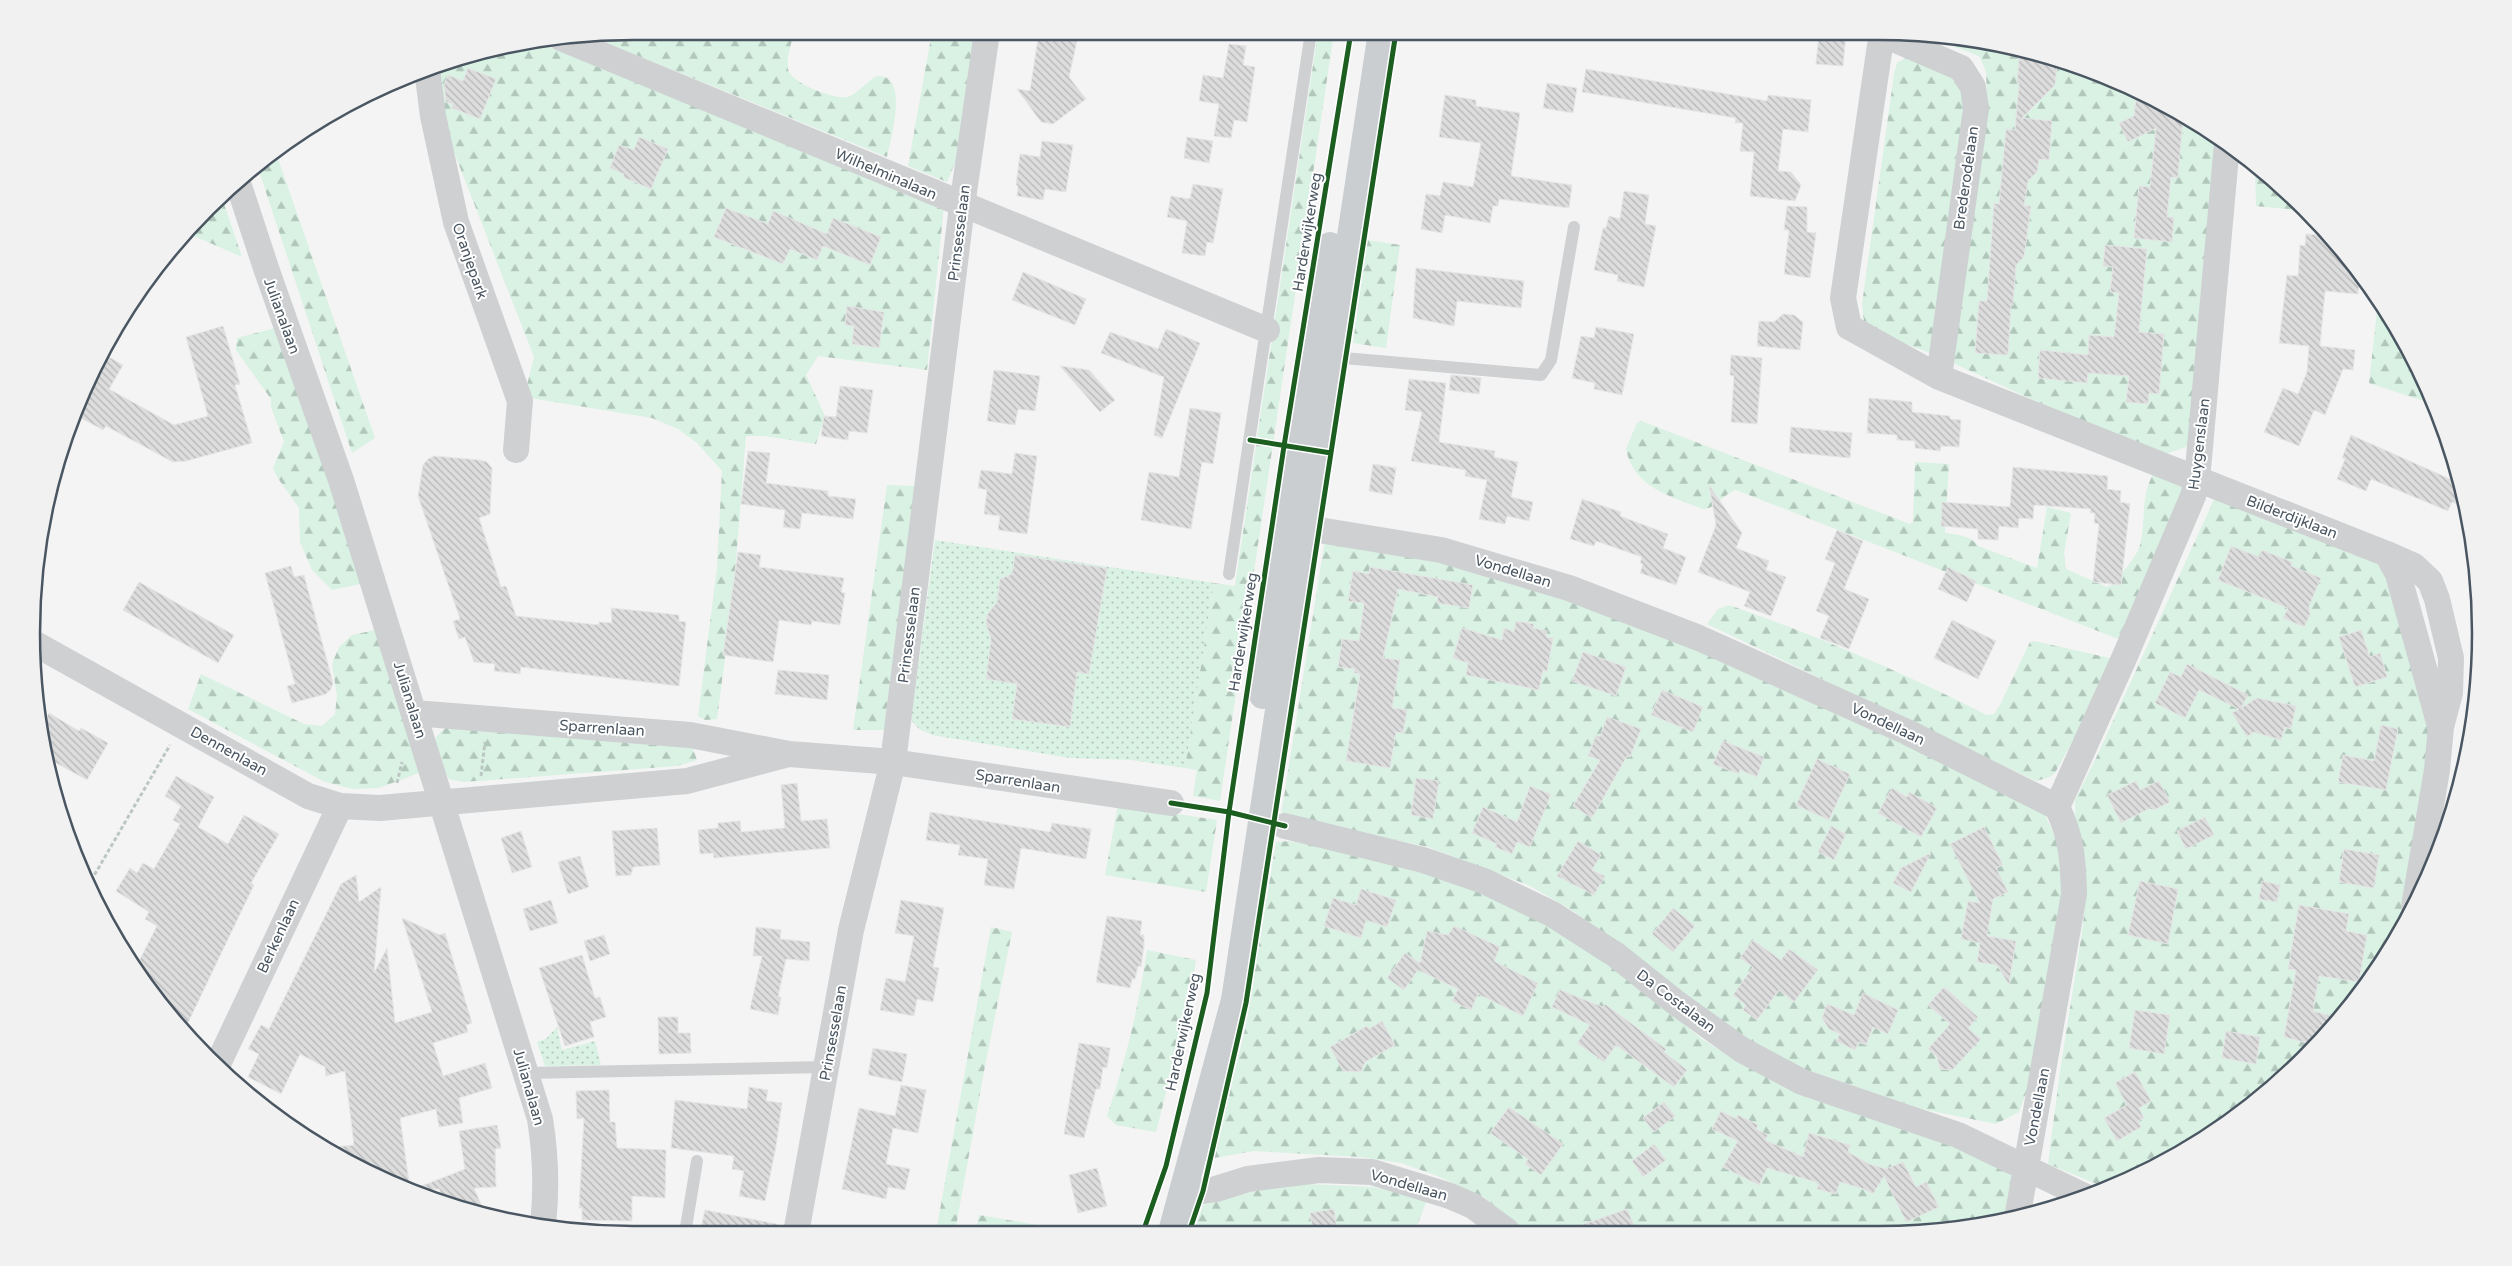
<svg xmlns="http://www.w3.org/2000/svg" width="2512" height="1266" viewBox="0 0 2512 1266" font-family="'Varela Round',sans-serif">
	<defs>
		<pattern id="grass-dots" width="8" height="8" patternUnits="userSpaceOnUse" patternTransform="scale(1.25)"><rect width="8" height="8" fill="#d9f2e3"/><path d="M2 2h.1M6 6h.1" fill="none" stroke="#b2c7bb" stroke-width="1.8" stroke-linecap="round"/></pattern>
		<pattern id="forest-firs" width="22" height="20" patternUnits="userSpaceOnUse" patternTransform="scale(1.25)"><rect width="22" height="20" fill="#d9f2e3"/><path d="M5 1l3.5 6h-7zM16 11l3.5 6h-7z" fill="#b2c7bb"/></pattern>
		<pattern id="building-back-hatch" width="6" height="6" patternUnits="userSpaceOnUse" patternTransform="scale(1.25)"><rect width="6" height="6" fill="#ddddde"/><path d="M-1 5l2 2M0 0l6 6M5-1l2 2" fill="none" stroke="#b5b6b7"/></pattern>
	</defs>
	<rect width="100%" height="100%" fill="#f4f4f4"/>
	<!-- grass -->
	<path fill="url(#grass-dots)" d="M935 540 1214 583 1185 768 1131 760 1070 758 932 735 919 729 911 720Z
		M557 1027 562 1050 595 1041 601 1065 545 1066 537 1042 547 1038Z"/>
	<!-- forest -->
	<path fill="url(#forest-firs)" d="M633 31H794C792 43 786 57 788 69 790 83 835 100 848 97 859 93 872 76 878 76 910 75 890 141 887 157L589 36Z
		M932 32H975L957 158 947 182 908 166Z
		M1318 32H1334L1220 801 1193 796 1197 770 1185 768 1214 583 1235 586Z
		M1919 33 2034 52 2145 93 2220 140 2194 434 2186 447 2165 454 2121 440 1953 363 1987 95 1986 72 1980 57C1960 47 1939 43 1919 33Z
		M535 41 944 206 927 370 818 356 806 375 825 416 816 444 764 436H746L733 597 717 719 705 720 698 716 717 568 722 471 697 443 678 429 652 418 524 397 534 357 452 147 433 66 516 43Z
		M1911 55 1953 70 1967 102 1930 353 1893 339 1864 322 1862 304 1894 74 1897 63Z
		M275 150 375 438 352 453 257 165Z
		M2255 165 2304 211 2256 206Z
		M222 198 242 257 194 236 178 240Z
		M1367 240 1400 245 1386 348 1353 343Z
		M2378 302 2400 332 2433 404 2369 383Z
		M278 327 365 583 332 590 312 570 300 542 299 508 277 477 273 468 284 442 271 407V399L236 350 237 338Z
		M1641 421 1910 524 1913 522 1915 462 1949 464 1945 533C1958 535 1970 535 1978 546L2037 568 2047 507 2071 513 2064 554 2066 569 2107 587C2114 585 2117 580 2121 574 2128 566 2137 555 2140 545 2147 518 2139 494 2156 470L2188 483 2126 642 1736 490C1722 494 1717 509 1703 509 1670 496 1634 488 1626 449L1637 423Z
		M887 485 915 486 884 730H853Z
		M2217 493 2374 559 2389 582 2433 736 2408 905 2406 919 2332 1030 2245 1111 2109 1189 2048 1164 2060 1071 2083 926 2086 884 2076 832 2075 800 2097 756Z
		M1325 540 1443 558 1673 636 1854 717 2045 815 2062 851 2065 889 2040 1055 2019 1112 1996 1124 1922 1109 1797 1067 1749 1044 1627 950 1570 909 1528 885 1428 847 1281 815Z
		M1726 606H1732C1820 637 1904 673 1987 715L1994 714 2000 705 2030 642 2034 641 2114 659 2108 676 2055 773 2050 777 2036 781 1707 624 1718 609Z
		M380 629 419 773 379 788 353 789 325 782 188 709 201 674 304 724 322 726 335 714 337 696 332 664 339 647 352 635Z
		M446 727 682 745 693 749 697 760 677 766 463 782 449 779C440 764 434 754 436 737Z
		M1118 805 1217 820 1206 892 1105 875Z
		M1289 841 1333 849 1445 879 1474 889 1518 909 1599 955 1702 1039 1744 1066 2003 1164 2020 1174 2013 1215 1958 1230 1523 1231 1484 1197 1435 1175 1401 1163 1361 1157 1254 1151 1214 1158 1246 1025 1276 842Z
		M991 927 1012 932 985 1066 955 1232H936Z
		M1147 950 1196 960 1191 995 1156 1132 1116 1125 1107 1116C1126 1059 1138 1010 1147 950Z
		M1286 1183 1373 1187 1427 1200 1415 1231 1194 1232 1203 1205Z
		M979 1215 1078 1232H976Z"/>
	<!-- building -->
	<path fill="url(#building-back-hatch)" stroke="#e5e6e7" d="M1039 32H1079L1069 77 1086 99 1053 124 1041 122 1017 89 1030 91Z
		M1819 32H1846L1843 66 1816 64Z
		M1229 44 1246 46 1243 65 1255 67 1247 122 1234 120 1231 138 1214 136 1219 104 1199 101 1203 75 1223 78Z
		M2020 49 2049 57 2057 64 2055 85 2022 118 2052 121 2049 160 2039 159 2037 172 2028 181 2024 206H2031L2024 257 2016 265 2013 305H2011L2008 355 1975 353 1979 301H1987L1994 203 1999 204 2006 129 2015 130 2019 83H2017Z
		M468 68 496 79 480 119 452 108 453 104 446 102 444 84 448 75 463 81Z
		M1586 69 1767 101 1768 95 1811 100 1808 132 1783 129 1778 171 1791 172 1801 185 1795 201 1750 196 1754 152 1740 151 1743 123H1735L1736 118 1582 92Z
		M1547 83 1577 88 1573 113 1543 108Z
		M2137 90 2183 117 2178 178 2171 177 2167 217H2174L2172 242 2134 238 2139 186 2150 187 2156 128 2128 142 2119 123 2134 116Z
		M1445 95 1476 100V106L1520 113 1511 176 1572 185 1569 208 1499 199 1498 206H1493L1490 223 1445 215 1442 233 1421 229 1426 194 1440 196 1443 182 1473 187 1481 143 1439 137Z
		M639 137 668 149 651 189 623 177 624 174 610 168 619 145 634 150Z
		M1187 137 1213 141 1209 163 1184 158Z
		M1042 141 1073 145 1066 192 1045 189 1043 200 1017 196 1018 186 1016 185 1020 154 1040 157Z
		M1193 184 1223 189 1213 243 1207 242 1205 256 1182 253 1187 221 1167 217 1171 196 1190 199Z
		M1624 191 1649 195 1645 224 1656 226 1644 287 1617 281 1618 275 1594 270 1603 228H1606L1609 216 1620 219Z
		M1787 206 1807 207V232L1816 233 1810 278 1784 274 1789 230H1784Z
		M726 208 768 224 773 211 827 234 833 218 881 237 870 265 823 246 817 260 790 249 783 264 714 237Z
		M2306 234 2331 236 2360 276 2358 294 2325 291 2320 346 2355 350 2353 370 2343 369 2325 415 2314 410 2299 446 2264 432 2283 388 2298 394 2307 372 2309 346 2279 343 2287 275 2298 276 2300 245 2305 246Z
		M2105 245 2147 249 2139 332 2164 334 2159 394 2149 393 2148 404 2126 402 2129 376 2088 373 2087 383 2038 378 2040 350 2088 355 2089 335 2114 337 2119 293 2110 292 2113 267 2103 266Z
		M1416 268 1524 281 1521 308 1457 301 1454 326 1413 318Z
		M1023 272 1086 299 1075 325 1012 300Z
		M847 306 884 312 879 348 852 344 854 326 845 325Z
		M1783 314 1794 315 1803 322 1800 350 1757 346 1759 321 1774 322Z
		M223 326 240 384 235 385 252 443 186 461 173 462 106 426 103 430 74 414 102 353 123 365 109 389 174 425 208 416 186 337Z
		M1596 327 1634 334 1622 395 1594 389 1595 383 1572 378 1581 336 1594 338Z
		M1166 329 1200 343 1162 438 1154 435 1164 377 1101 353 1110 332 1158 349Z
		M1731 355 1762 358 1757 424 1731 422 1734 376 1730 375Z
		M1060 366 1089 370 1115 400 1100 412Z
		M994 370 1040 376 1035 411 1018 409 1015 425 987 421Z
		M1451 375 1481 378 1479 394 1449 390Z
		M1409 379 1446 383 1439 442 1495 451 1494 457 1518 462 1511 497 1533 502 1529 521 1507 516 1505 524 1479 519 1487 480 1465 476 1466 470 1411 461 1422 412 1405 410Z
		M840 386 873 390 867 433 849 431 848 440 821 436 824 416 836 417Z
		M1869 398 1912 402V412L1950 416V419L1961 420 1959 447 1941 446 1940 451 1915 448V441L1897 440V435L1867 433Z
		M1190 408 1221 413 1213 464 1202 462 1191 529 1141 520 1149 472 1179 477Z
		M1791 427 1852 433 1850 458 1789 452Z
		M2351 435 2459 483 2465 507 2452 502 2448 511 2371 479 2366 491 2337 479 2345 459 2342 458Z
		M748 451 770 453 766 483 828 491V496L856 499 853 519 802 513 800 529 783 527 785 510 741 504Z
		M1015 453 1037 456 1027 534 998 530 1000 516 984 514 987 490 978 488 981 470 1012 474Z
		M434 456 480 460 487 462 492 468 490 514 479 518 501 587 506 586 516 616 599 625V622L612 623 611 608 679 615V621L686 622 679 686 521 667 520 674 494 671 495 664 474 662 465 637 459 639 453 621 460 619 418 496 423 465 428 459Z
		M1373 464 1396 468 1392 495 1369 491Z
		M2013 467 2108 476 2107 489 2121 491 2120 502 2130 504 2121 585 2093 582 2099 524 2094 523 2095 513H2090L2091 509 2034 505 2033 519 2019 518 2018 528 1999 526 1998 540 1978 539V529L1941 526 1942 502 2010 507Z
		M1709 485 1742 533 1736 548 1769 561 1766 570 1786 577 1771 616 1744 606 1750 592 1698 572 1716 525Z
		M1582 499 1621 512 1620 516 1668 534 1663 548 1686 557 1676 585 1640 573 1643 564 1640 563 1642 557 1596 541 1594 546 1570 539Z
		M1837 530 1863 541 1844 589 1869 599 1849 649 1820 638 1829 616 1816 611 1835 563 1825 559Z
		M2231 546 2259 557 2262 550 2292 562 2291 566 2321 578 2309 606 2310 615 2304 627 2283 618 2288 608 2218 580Z
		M738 552 761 555 759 567 844 578 841 592 845 593 840 625 812 621 811 625 779 620 773 662 723 655Z
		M1015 555 1107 568 1089 674 1077 672 1070 727 1012 719 1017 684 986 679 991 639 986 623 987 615 997 602 1000 579 1012 574Z
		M291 566 294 577 304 575 333 683 331 689 326 694 292 703 287 686 295 684 265 573Z
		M1370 567 1473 585 1469 608 1437 603 1438 597 1398 589 1383 658 1400 660 1392 708 1407 710 1403 733 1396 732 1390 768 1346 761 1360 674 1354 673 1355 669 1338 667 1342 639 1359 641 1364 603 1348 601 1353 571 1369 574Z
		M1948 567 1976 581 1967 602 1938 589Z
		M139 582 234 635 218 663 123 610Z
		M1952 620 1996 641 1978 679 1934 658Z
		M1516 621 1534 624 1533 628 1547 631 1546 637 1553 638 1547 672 1543 670 1539 690 1466 675 1468 663 1453 658 1462 628 1502 640 1504 628 1514 632Z
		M2361 630 2370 657 2380 653 2387 677 2355 687 2339 637Z
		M1583 652 1626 667 1616 696 1572 681Z
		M2187 664 2248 695 2241 708 2257 698 2296 706 2291 729 2285 727 2281 740 2254 732 2247 737 2232 713 2239 709 2199 690 2185 718 2155 703 2170 672 2181 677Z
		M778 670 829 675 827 700 775 694Z
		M1662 690 1703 707 1693 732 1651 715Z
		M49 713 79 731 81 728 108 743 87 780 47 758 40 729Z
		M1607 717 1641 729 1630 757 1627 756 1592 818 1573 806 1600 760 1588 756 1596 735 1600 737Z
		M2381 725 2398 729 2386 790 2338 782 2343 755 2374 761Z
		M1723 741 1764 757 1757 777 1740 770 1739 774 1713 764Z
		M1817 759 1850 774 1829 820 1796 805Z
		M176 776 214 797 198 827 228 844 244 815 279 834 251 883 254 885 184 1031 155 999 136 967 157 926 145 919 149 912 116 891 130 868 137 873 143 863 154 869 180 824 173 820 181 806 165 796Z
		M1416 778 1439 781 1433 819 1411 815Z
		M2136 781 2140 790 2159 781 2170 802 2154 810 2152 807 2121 823 2107 795Z
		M797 783 801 821 827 819 830 848 714 858 713 853 700 854 698 830 718 828V823L740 821 741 832 785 828 781 785Z
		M1530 786 1551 794 1530 847 1517 842 1512 854 1495 847 1497 844 1472 833 1483 807 1517 822Z
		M1892 788 1907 797 1909 792 1937 808 1921 837 1878 813Z
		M930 812 1050 832 1052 823 1091 829 1086 859 1021 848 1014 889 984 885 988 859 958 855 960 845 926 840Z
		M2205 817 2214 835 2186 849 2177 831Z
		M1831 826 1846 834 1834 860 1818 852Z
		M1984 827 2003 865 1996 868 2008 892 1993 899 1987 936 2016 941 2009 985 1997 965 1977 962 1980 943 1961 939 1968 901 1980 903 1950 844Z
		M657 828 660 865 633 867 631 875 616 876 612 831Z
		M521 831 532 867 512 873 501 838Z
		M1578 841 1601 855 1592 870 1605 876 1594 895 1557 876Z
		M2344 849 2379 855 2374 888 2339 882Z
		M1931 853 1911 892 1893 883 1901 868Z
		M580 856 589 887 568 894 558 862Z
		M356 875 359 902 381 887 374 973 387 948 395 1023 432 1012 402 918 440 935 445 933 472 1023 466 1025 468 1032 433 1043 443 1076 485 1063 492 1088 459 1098 463 1123 439 1127 436 1109 400 1118 410 1189 367 1173 324 1148 354 1145 345 1071 326 1076 325 1067 300 1054 281 1094 248 1077 259 1054 248 1049 261 1025 269 1029 341 884Z
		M2140 881 2178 889 2168 944 2128 935Z
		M2262 881 2280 885 2277 902 2259 899Z
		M1361 889 1396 900 1387 927 1366 920 1361 938 1324 926 1333 898 1356 905Z
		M551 900 558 923 530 931 523 909Z
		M901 900 944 908 933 967 939 968 933 1002 917 999 914 1016 880 1010 886 978 905 982 914 936 895 933Z
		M2299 905 2349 914 2346 931 2367 935 2359 982 2319 976 2313 1011 2339 1018 2332 1030 2315 1045 2284 1037 2296 970 2288 969Z
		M1673 908 1695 926 1673 952 1652 934Z
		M1107 916 1142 921 1140 935H1144V946L1141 967 1138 966 1135 979H1132L1130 988 1096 982Z
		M1454 926 1500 947 1494 961 1538 983 1523 1016 1478 994 1471 1010 1452 1001 1458 989 1418 970 1404 990 1387 978 1405 953 1420 963 1427 931 1448 935Z
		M756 927 781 930 780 939 810 942 809 961 786 959 778 997H781L778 1015 750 1009 762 956H753Z
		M604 935 610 954 590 961 584 941Z
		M1753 940 1781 960 1789 949 1818 970 1794 1002 1779 990 1757 1020 1743 1010 1746 1005 1733 995 1753 967 1740 958Z
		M582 955 595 998 600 997 606 1017 590 1022 594 1037 565 1046 539 968Z
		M1944 987 1978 1017 1968 1028 1981 1039 1952 1070 1940 1069 1937 1057 1928 1049 1950 1024 1928 1005Z
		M1560 990 1603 1007 1605 1004 1666 1049 1664 1052 1687 1070 1674 1087 1616 1045 1604 1062 1577 1043 1590 1025 1552 1007Z
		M1863 993 1898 1010 1888 1034 1873 1027 1866 1045 1859 1042 1855 1050 1836 1041 1840 1034 1829 1029 1822 1018 1827 1004 1854 1015Z
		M2135 1010 2170 1015 2164 1054 2129 1048Z
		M658 1017H678V1033H690L691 1053 659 1054Z
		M1382 1021 1395 1045 1365 1062 1361 1072 1343 1071 1330 1047 1367 1026 1369 1029Z
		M2226 1031 2260 1037 2256 1064 2222 1058Z
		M1079 1043 1110 1048 1107 1068 1103 1067 1100 1089H1096L1084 1138 1064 1134Z
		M873 1048 907 1054 902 1082 868 1075Z
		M2135 1072 2151 1101 2139 1108 2144 1118 2138 1121 2141 1127 2117 1141 2104 1118 2127 1105 2115 1083Z
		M901 1085 926 1090 918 1133 893 1128 886 1164 910 1169 905 1190 888 1187 886 1199 842 1189 859 1108 895 1116Z
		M749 1087 768 1090 766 1101 782 1103 776 1146 765 1201 739 1196 744 1171 732 1169 734 1156 671 1148 675 1100 747 1109Z
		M609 1090 610 1122H615L617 1148 666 1150 665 1198 632 1196V1221L582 1220V1208H579L584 1118 577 1119 576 1091Z
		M1664 1102 1675 1116 1654 1132 1643 1118Z
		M1509 1107 1563 1144 1541 1175 1525 1164 1528 1159 1490 1133Z
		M1721 1111 1736 1119 1738 1115 1758 1125 1756 1129 1768 1135 1765 1140 1803 1157 1809 1133 1850 1145 1848 1152 1869 1164 1886 1169 1903 1162 1916 1187 1926 1182 1939 1207 1906 1222 1884 1176 1873 1194 1864 1189 1840 1182 1836 1194 1817 1189 1819 1183 1767 1168 1759 1185 1723 1167 1738 1141 1712 1129Z
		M497 1125 501 1148 495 1149 496 1187 474 1188 486 1216 445 1202 439 1189 420 1190 419 1187 465 1169 459 1131Z
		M1654 1144 1666 1160 1643 1177 1632 1161Z
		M1097 1168 1107 1206 1078 1213 1069 1175Z
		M1334 1209 1337 1231H1313L1310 1213Z
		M1627 1209 1636 1230 1574 1231 1573 1228Z
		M705 1210 777 1224 776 1233H700Z"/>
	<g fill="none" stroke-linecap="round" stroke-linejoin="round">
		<!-- path -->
		<path stroke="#bcc7c4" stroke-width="3" stroke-dasharray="4 2.5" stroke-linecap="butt" d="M481 776 485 742
			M397 783 402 762
			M88 886 170 745"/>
		<!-- lane -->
		<path stroke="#ced0d2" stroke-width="12" d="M1332 357 1541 375 1551 360 1574 227
			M1229 574 1311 32
			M526 1073 827 1067
			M685 1233 697 1161"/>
		<!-- street -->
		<path stroke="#ced0d2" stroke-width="26" d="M1882 32 1843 298 1849 327 1939 377 2387 554 2414 566 2430 581 2437 599 2451 658 2450 693 2441 727 2437 770 2414 907
			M1882 34 1961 68 1973 87 1976 109 1939 377
			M561 38 1267 330
			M427 69 433 116 456 222 520 401 516 450
			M238 183 267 271 341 480 540 1119C546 1156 547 1188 543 1225
			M1319 530 1441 550 1569 588 1699 638 1907 732 2057 807C2072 837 2073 861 2074 894L2018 1213
			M2387 554 2398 574 2440 726
			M32 642 308 796 340 806 380 808 687 781 789 754
			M414 713 690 735 789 754 893 762 1171 803
			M2057 807 2125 656 2193 496 2197 480 2227 144
			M1285 826 1423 860 1484 881 1552 914 1616 955 1675 1002 1742 1050 1802 1082 1958 1135 2084 1196
			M217 1066 340 806
			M1184 1194 1216 1189 1248 1179 1319 1170 1372 1172 1450 1196 1473 1206 1507 1231
			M796 1233 851 930 893 762 962 206 987 32"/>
		<!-- primary -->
		<path stroke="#caced1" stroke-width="28" d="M1263 695 1298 448 1330 246
			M1172 1232 1235 1000 1382 32"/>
		<defs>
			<path id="cycleway" d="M1250 440 1331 453
				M1171 803 1229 812 1285 826
				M1143 1232 1166 1166 1207 993 1229 812 1284 446 1351 32
				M1189 1232 1203 1191 1246 1003 1396 32"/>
		</defs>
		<!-- cycleway casing -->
		<use href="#cycleway" stroke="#fff" stroke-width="8"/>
		<!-- cycleway -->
		<use href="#cycleway" stroke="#1b5e20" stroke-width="5"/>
	</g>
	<g text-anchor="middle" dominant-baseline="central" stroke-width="4" stroke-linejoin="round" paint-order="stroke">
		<!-- street labels -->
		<g font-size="15" fill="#4a5661" stroke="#fff">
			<text transform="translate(886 174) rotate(23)">Wilhelminalaan</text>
			<text transform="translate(1966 178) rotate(-82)">Brederodelaan</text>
			<text transform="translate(1307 232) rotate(-81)">Harderwijkerweg</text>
			<text transform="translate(959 233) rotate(-83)">Prinsesselaan</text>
			<text transform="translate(470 261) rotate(71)">Oranjepark</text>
			<text transform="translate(282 316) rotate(70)">Julianalaan</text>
			<text transform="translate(2199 444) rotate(-83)">Huygenslaan</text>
			<text transform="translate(2292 517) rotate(21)">Bilderdijklaan</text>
			<text transform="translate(1513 571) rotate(17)">Vondellaan</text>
			<text transform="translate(1243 632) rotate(-81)">Harderwijkerweg</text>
			<text transform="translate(909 635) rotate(-83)">Prinsesselaan</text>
			<text transform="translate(410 700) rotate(73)">Julianalaan</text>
			<text transform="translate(1888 724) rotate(25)">Vondellaan</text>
			<text transform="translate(602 728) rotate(4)">Sparrenlaan</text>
			<text transform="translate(229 751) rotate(29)">Dennenlaan</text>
			<text transform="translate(1018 781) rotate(9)">Sparrenlaan</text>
			<text transform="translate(278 936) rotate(-65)">Berkenlaan</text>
			<text transform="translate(1676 1001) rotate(37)">Da Costalaan</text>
			<text transform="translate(1183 1032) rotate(-78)">Harderwijkerweg</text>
			<text transform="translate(833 1033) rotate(-80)">Prinsesselaan</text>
			<text transform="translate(529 1087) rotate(74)">Julianalaan</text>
			<text transform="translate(2037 1107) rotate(-79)">Vondellaan</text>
			<text transform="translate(1409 1185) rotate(16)">Vondellaan</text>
		</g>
	</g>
	<!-- crop -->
	<path d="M0 0H2512V1266H0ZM633 40H1879A593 593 0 0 1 2472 633V633A593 593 0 0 1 1879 1226H633A593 593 0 0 1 40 633V633A593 593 0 0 1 633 40Z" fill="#f1f1f2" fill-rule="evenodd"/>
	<path fill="none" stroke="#4a5661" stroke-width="2.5" d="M633 40H1879A593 593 0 0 1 2472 633V633A593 593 0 0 1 1879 1226H633A593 593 0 0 1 40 633V633A593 593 0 0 1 633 40Z"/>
</svg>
